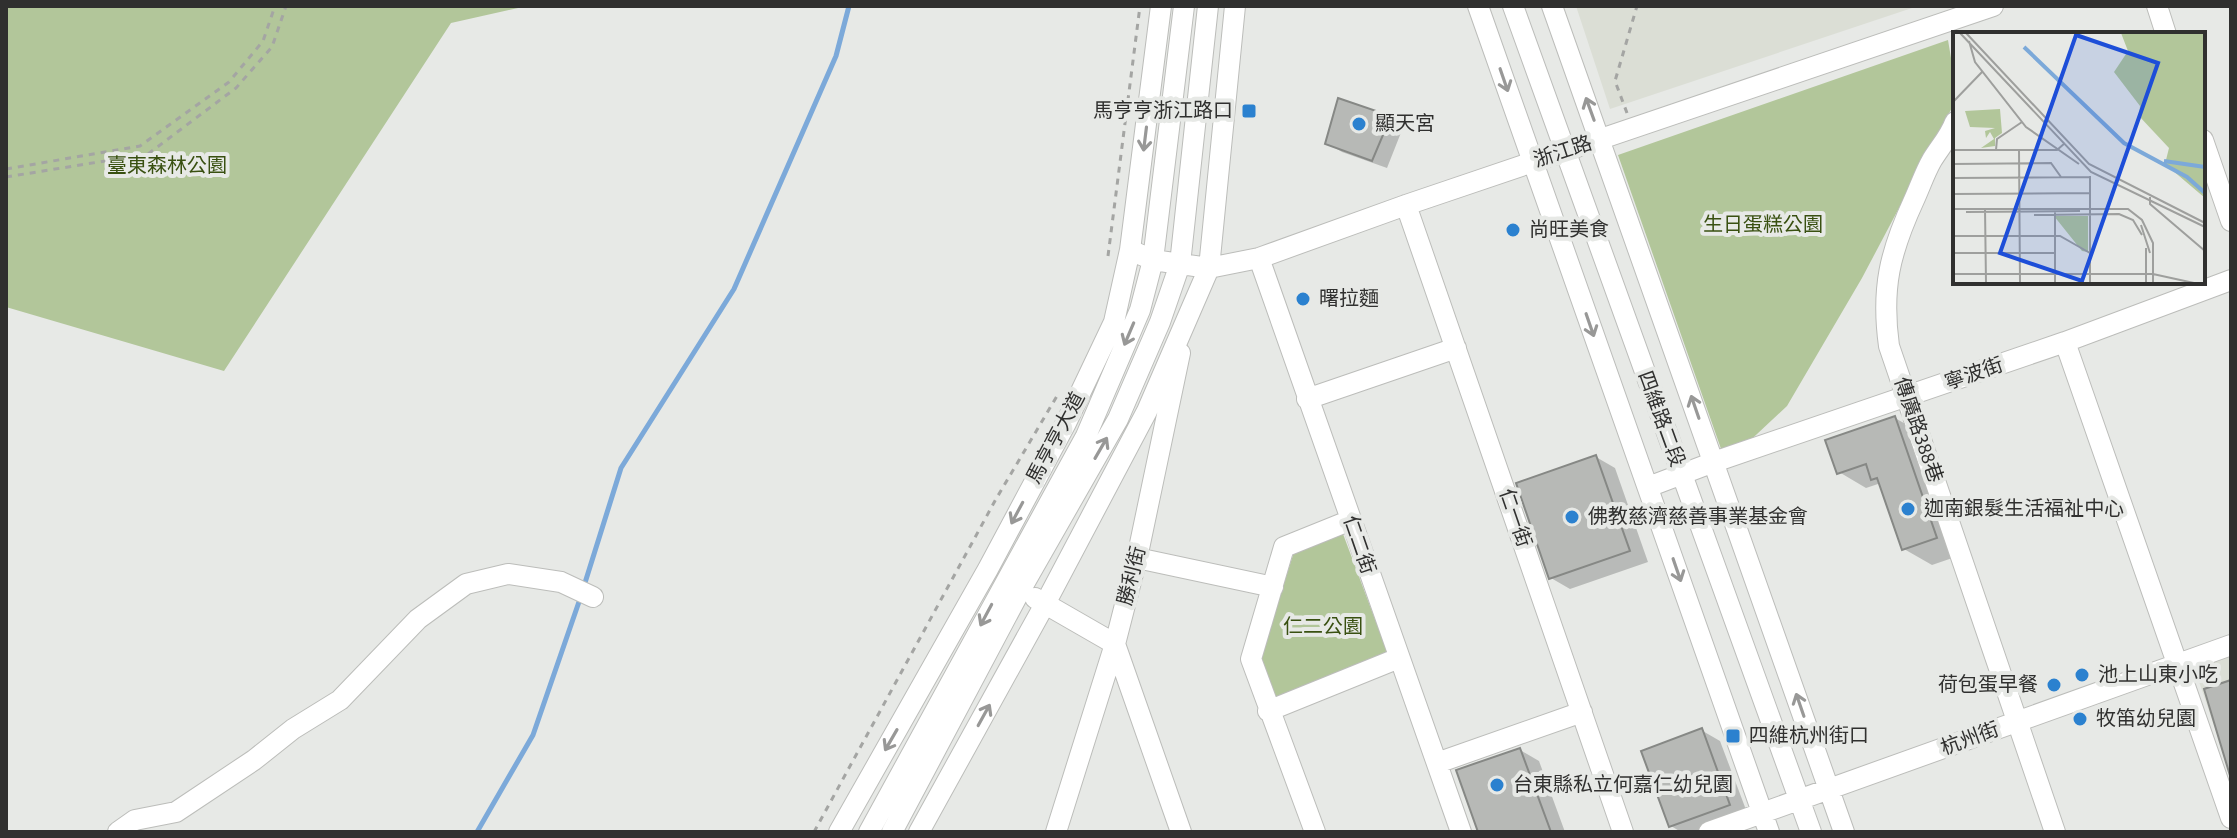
<svg xmlns="http://www.w3.org/2000/svg" width="2237" height="838" viewBox="0 0 2237 838" font-family="'Source Sans 3','Noto Sans TC',sans-serif">
	<rect width="100%" height="100%" fill="#e7e9e6"/>
	<!-- built -->
	<path fill="#dbded5" d="M1576 6H1918L1610 109Z
		M2231 655V775L2194 667Z"/>
	<!-- green -->
	<path fill="#b2c69a" d="M6 6H527L451 23 224 371 6 307Z
		M1948 40 1955 82V102L1862 278 1787 406 1726 463 1618 155Z
		M1343 534 1388 654 1274 701 1260 658 1294 552Z"/>
	<!-- shadow -->
	<path fill="#0003" d="M1390 117 1404 125 1387 168 1342 152 1327 143Z
		M1895 418 1923 434 1964 554 1932 565 1904 549 1881 483 1866 488 1839 472Z
		M1596 457 1615 468 1648 562 1570 589 1551 578Z
		M1701 730 1720 741 1748 815 1703 832H1681L1671 826Z
		M1520 750 1539 761 1565 832H1480Z"/>
	<g fill="none" stroke-linecap="round" stroke-linejoin="round">
		<!-- stream -->
		<path stroke="#7ca9d9" stroke-width="5" d="M584 586 621 468 734 289 836 56 849 6
			M477 832 533 735 581 596"/>
	</g>
	<!-- building -->
	<path fill="#b7b9b6" stroke="#868885" stroke-width="2" d="M1338 98 1391 116 1372 161 1325 144Z
		M1895 416 1937 538 1902 550 1877 478 1871 480 1866 464 1837 474 1825 440Z
		M1596 455 1630 551 1549 579 1516 483Z
		M2231 680V779L2204 689Z
		M1702 728 1730 805 1669 827 1641 751Z
		M1520 748 1551 832H1478L1456 770Z"/>
	<g fill="none" stroke-linecap="round" stroke-linejoin="round">
		<defs>
			<path id="minor" d="M1478 6 1769 832
				M1513 6 1811 832
				M1552 6 1844 832
				M2157 6 2166 34
				M1955 122C1950 136 1940 147 1932 160 1925 172 1920 187 1914 200 1890 252 1881 288 1889 346L2055 832
				M2203 140 2231 221
				M1406 205 1623 832
				M1130 250 1153 260 1209 268 1259 258 1406 205 1993 6
				M1259 258 1461 832
				M2065 342 2231 818
				M1307 399 1456 348
				M1648 487 1714 462 2065 342 2231 280
				M1137 558 1273 587
				M1035 598 1115 644 1181 832
				M1268 711 1399 658
				M1437 763 1582 712
				M118 832 135 820 176 812 254 760 293 729 340 700 418 619 466 584 508 574 561 582 593 597
				M839 832 988 569 1066 423 1114 322 1130 250 1161 6
				M869 832 1086 436 1140 310 1153 260 1184 6
				M892 832 1021 589 1118 419 1160 322 1180 264 1208 6
				M919 832 1045 604 1147 411 1209 268 1235 6
				M1056 832 1115 644 1137 558 1180 353
				M1315 832 1251 659 1284 547 1351 520
				M1709 832 2231 645"/>
		</defs>
		<!-- minor casing -->
		<use href="#minor" stroke="#bcbdba" stroke-width="22"/>
		<!-- path -->
		<path stroke="#a4a5a3" stroke-width="3" stroke-dasharray="6 6" stroke-linecap="butt" d="M1627 113 1615 81 1637 6
			M6 169 140 146 229 82 263 41 275 6
			M6 177 148 154 236 88 272 47 286 6
			M1108 256 1140 6
			M814 832 996 499 1057 396"/>
		<!-- minor -->
		<use href="#minor" stroke="#fff" stroke-width="20"/>
	</g>
	<!-- one-way arrows -->
	<defs><path id="oneway-shaft" d="M-6 0H5M1.5-3L5.5 0L1.5 3" fill="none" stroke-width="1.6" stroke-linecap="round" stroke-linejoin="round" transform="scale(2)"/></defs>
	<g stroke="#989897">
		<use href="#oneway-shaft" transform="translate(1504 80) rotate(71)"/>
		<use href="#oneway-shaft" transform="translate(1590 109) rotate(-110)"/>
		<use href="#oneway-shaft" transform="translate(1145 139) rotate(97)"/>
		<use href="#oneway-shaft" transform="translate(1590 325) rotate(71)"/>
		<use href="#oneway-shaft" transform="translate(1129 334) rotate(113)"/>
		<use href="#oneway-shaft" transform="translate(1695 407) rotate(-109)"/>
		<use href="#oneway-shaft" transform="translate(1101 448) rotate(-60)"/>
		<use href="#oneway-shaft" transform="translate(1017 513) rotate(118)"/>
		<use href="#oneway-shaft" transform="translate(1677 570) rotate(71)"/>
		<use href="#oneway-shaft" transform="translate(986 615) rotate(118)"/>
		<use href="#oneway-shaft" transform="translate(1800 705) rotate(-109)"/>
		<use href="#oneway-shaft" transform="translate(984 715) rotate(-61)"/>
		<use href="#oneway-shaft" transform="translate(891 740) rotate(120)"/>
	</g>
	<!-- markers -->
	<g fill="#2b81cf" stroke="#e7e9e6" stroke-width="3">
		<rect x="1241" y="103" width="16" height="16" rx="4"/>
		<circle cx="1359" cy="124" r="8"/>
		<circle cx="1513" cy="230" r="8"/>
		<circle cx="1303" cy="299" r="8"/>
		<circle cx="1908" cy="509" r="8"/>
		<circle cx="1572" cy="517" r="8"/>
		<circle cx="2082" cy="675" r="8"/>
		<circle cx="2054" cy="685" r="8"/>
		<circle cx="2080" cy="719" r="8"/>
		<rect x="1725" y="728" width="16" height="16" rx="4"/>
		<circle cx="1497" cy="785" r="8"/>
	</g>
	<g text-anchor="middle" dominant-baseline="central" stroke-width="8" stroke-linejoin="round" paint-order="stroke">
		<!-- poi labels -->
		<g font-size="20" fill="#30302f" stroke="#e7e9e6" text-anchor="start">
			<text x="1233" y="111" text-anchor="end">馬亨亨浙江路口</text>
			<text x="1375" y="124">顯天宮</text>
			<text x="1529" y="230">尚旺美食</text>
			<text x="1319" y="299">曙拉麵</text>
			<text x="1924" y="509">迦南銀髮生活福祉中心</text>
			<text x="1588" y="517">佛教慈濟慈善事業基金會</text>
			<text x="2098" y="675">池上山東小吃</text>
			<text x="2038" y="685" text-anchor="end">荷包蛋早餐</text>
			<text x="2096" y="719">牧笛幼兒園</text>
			<text x="1749" y="736">四維杭州街口</text>
			<text x="1513" y="785">台東縣私立何嘉仁幼兒園</text>
		</g>
		<!-- street labels -->
		<g font-size="20" fill="#30302f" stroke="#e7e9e6">
			<text transform="translate(1563 152) rotate(-18)">浙江路</text>
			<text transform="translate(1974 374) rotate(-19)">寧波街</text>
			<text transform="translate(1661 419) rotate(70)">四維路二段</text>
			<text transform="translate(1918 430) rotate(71)">傳廣路388巷</text>
			<text transform="translate(1056 438) rotate(-62)">馬亨亨大道</text>
			<text transform="translate(1515 518) rotate(71)">仁一街</text>
			<text transform="translate(1359 545) rotate(71)">仁二街</text>
			<text transform="translate(1132 576) rotate(-76)">勝利街</text>
			<text transform="translate(1970 739) rotate(-20)">杭州街</text>
		</g>
		<!-- park labels -->
		<g font-size="20" fill="#395011" stroke="#e7e9e6">
			<text x="167" y="166">臺東森林公園</text>
			<text x="1763" y="225">生日蛋糕公園</text>
			<text x="1323" y="627">仁二公園</text>
		</g>
	</g>
	<!-- overview -->
	<g transform="translate(1953 32)">
		<rect width="252" height="252" fill="#e7e9e6"/>
		<path d="M168 1H252V166L212 132 216 116 186 84 187 74 161 40 175 19ZM47 77 49 101 42 106V114L28 116 41 107 37 100 33 106 32 99 42 96 17 95 12 79ZM101 184H135V220L129 219Z" fill="#b2c69a"/>
		<path fill="none" stroke="#7ca9d9" stroke-width="4" d="M71 15 171 111 234 145 252 161M211 129 252 135"/>
		<path fill="none" stroke="#9e9f9d" stroke-width="2" d="M7 1 138 140 252 195M13 1 136 132 252 191M16 9 22 30 73 95 126 132M0 70 29 40M0 118H104L112 111M43 118 44 107 69 90M66 118 67 251M0 132 98 131 108 145M137 144V251M0 146 137 145M0 162 137 161M197 165V172L252 219M32 176 33 251M0 177H175L189 188 200 211V251M13 180 127 179M102 180V251M81 183 166 182 180 188 189 203M188 193 197 221M0 204H107L137 221M193 216V251M0 221H102M0 242H200L241 251"/>
		<path fill="#1d4ed8" fill-opacity="0.15" stroke="#1d4ed8" stroke-width="4" d="M123 3 205 31 129 249 47 221Z"/>
		<rect width="252" height="252" fill="none" stroke="#30302f" stroke-width="4"/>
	</g>
	<!-- border -->
	<rect width="2237" height="838" fill="none" stroke="#30302f" stroke-width="16"/>
</svg>
